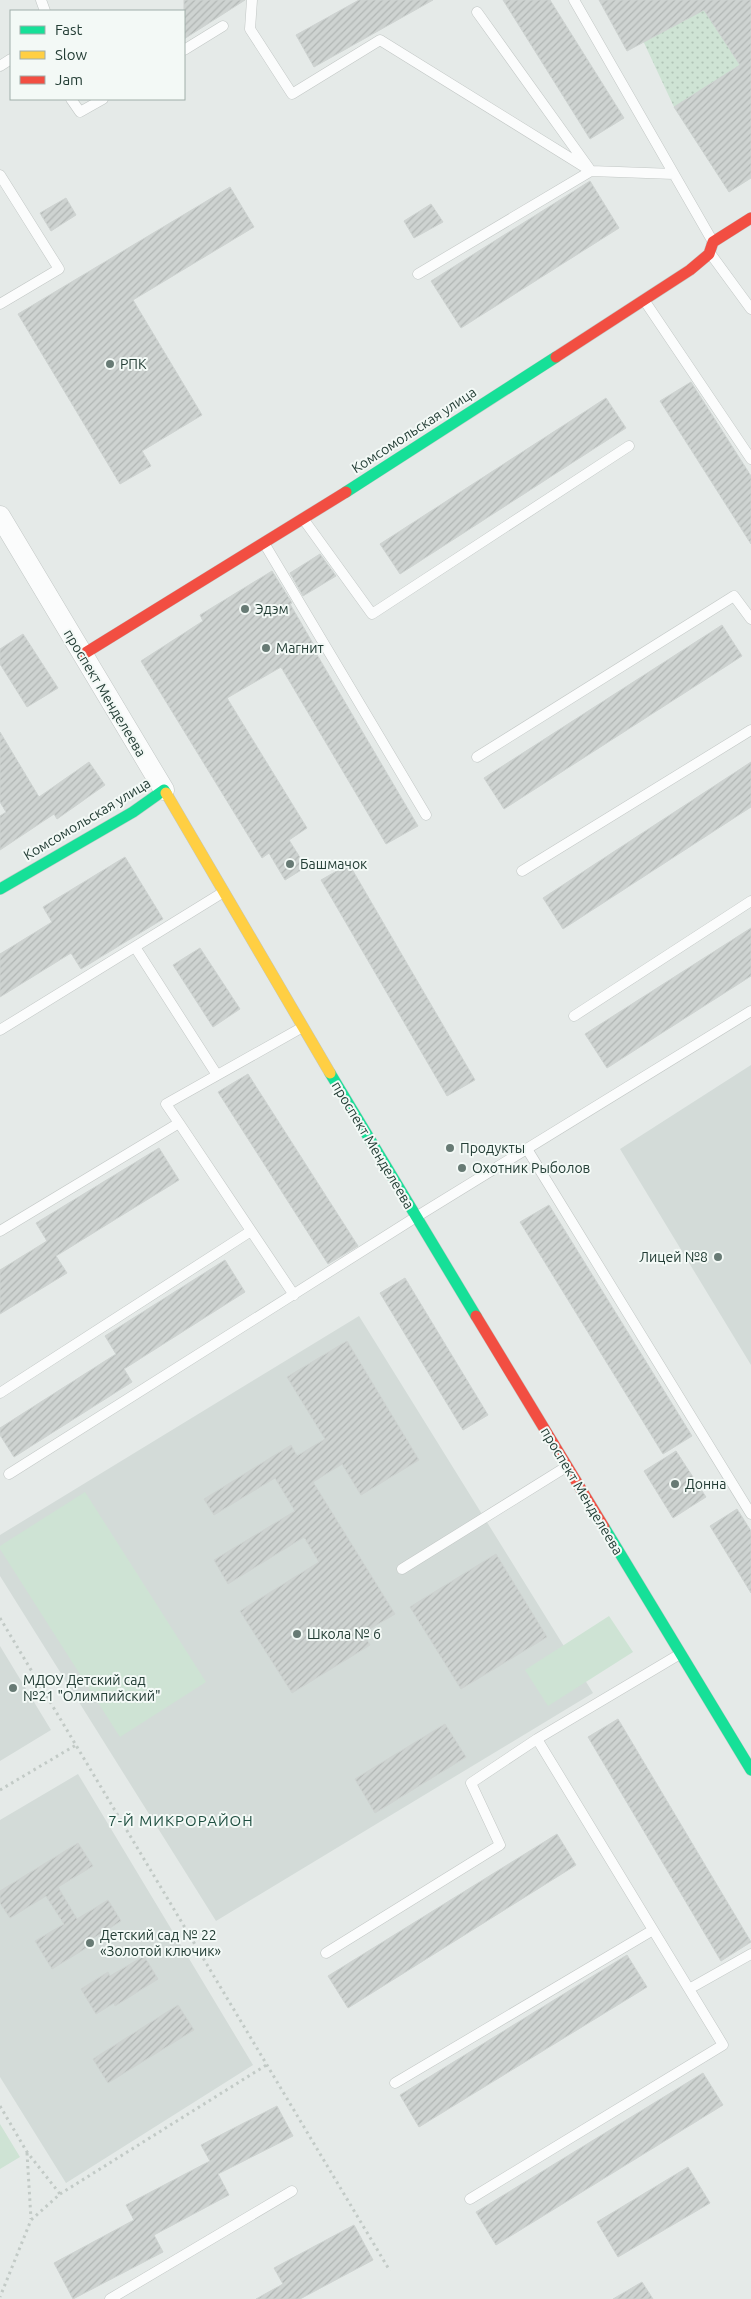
<svg xmlns="http://www.w3.org/2000/svg" width="751" height="2299" viewBox="0 0 751 2299" font-family="Ubuntu,sans-serif">
	<defs>
		<pattern id="grass-dots" width="8" height="8" patternUnits="userSpaceOnUse" patternTransform="scale(1.25)"><rect width="8" height="8" fill="#cee3d4"/><path d="M2 2h.1M6 6h.1" fill="none" stroke="#b1c4b7" stroke-width="1.8" stroke-linecap="round"/></pattern>
		<pattern id="building-hatch" width="6" height="6" patternUnits="userSpaceOnUse" patternTransform="scale(1.25)"><rect width="6" height="6" fill="#ced3d1"/><path d="M-1 1l2-2M0 6l6-6M5 7l2-2" fill="none" stroke="#b1b6b4"/></pattern>
	</defs>
	<rect width="100%" height="100%" fill="#e5eae8"/>
	<!-- built -->
	<path fill="#d3dbd8" d="M751 1065V1365L620 1149Z
		M359 1316 593 1693 216 1921 0 1576V1535Z
		M0 1646 51 1730 0 1761Z
		M78 1774 253 2065 66 2183 0 2077V1820Z"/>
	<!-- grass -->
	<path fill="url(#grass-dots)" d="M624 0H751V178L729 192 674 107Z"/>
	<!-- park -->
	<path fill="#cee3d4" d="M85 1492 206 1682 120 1737 0 1549V1546Z
		M609 1616 633 1652 548 1706 525 1670Z
		M0 2124 20 2157 0 2169Z"/>
	<!-- building -->
	<path fill="url(#building-hatch)" stroke="#ced3d1" d="M184 0H245L184 39Z
		M359 0H433L314 67 296 35Z
		M503 0H550L624 118 590 139Z
		M599 0H751V178L729 192 674 107 740 65 704 10 627 51Z
		M590 181 619 228 461 328 431 281Z
		M230 187 254 227 133 300 202 415 142 451 151 466 120 484 18 314Z
		M66 198 76 215 51 231 40 213Z
		M431 204 443 222 414 238 404 221Z
		M691 382 751 476V544L660 401Z
		M606 398 626 428 400 574 380 544Z
		M320 554 336 576 303 596 290 573Z
		M272 571 292 603 290 604 315 647 313 648 418 826 386 844 281 667 227 698 307 828 289 840 306 867 285 880 269 853 262 858 141 661 203 621 200 615Z
		M722 625 742 656 504 809 484 778Z
		M23 634 58 688 27 707 0 664V649Z
		M0 732 39 797 89 762 105 785 57 819 54 814 0 850V816L6 812 0 802Z
		M751 762V807L563 929 543 898Z
		M125 857 163 919 81 969 71 953 0 997V954L52 922 43 907Z
		M349 864 475 1080 447 1096 321 880Z
		M751 928V976L607 1068 585 1034Z
		M200 948 240 1009 213 1027 173 965Z
		M248 1074 358 1246 328 1264 218 1092Z
		M159 1148 179 1180 56 1256 67 1273 0 1314V1270L47 1241 36 1223Z
		M549 1205 692 1436 663 1454 520 1222Z
		M225 1260 245 1292 124 1369 132 1382 14 1457 0 1435V1428L116 1354 105 1336Z
		M405 1278 488 1415 463 1430 380 1293Z
		M347 1341 419 1460 361 1495 342 1464 313 1482 395 1614 363 1633 370 1645 292 1693 240 1611 319 1562 304 1537 228 1584 214 1560 295 1511 275 1478 214 1515 204 1499 291 1445 297 1456 325 1439 287 1377Z
		M676 1451 706 1497 673 1518 644 1471Z
		M737 1509 751 1531V1593L710 1526Z
		M496 1554 547 1637 461 1689 410 1607Z
		M618 1719 751 1942 721 1961 588 1737Z
		M445 1724 466 1757 375 1813 355 1779Z
		M557 1834 576 1865 348 2008 328 1976Z
		M78 1843 93 1866 58 1887 77 1919 108 1900 121 1921 89 1941 91 1945 52 1969 35 1941 64 1924 46 1896 10 1918 0 1903V1891Z
		M627 1955 647 1987 419 2127 400 2095Z
		M144 1956 158 1979 115 2006 114 2003 96 2014 81 1989 108 1972 110 1976Z
		M178 2005 194 2030 108 2083 93 2059Z
		M703 2073 723 2105 496 2245 476 2212Z
		M277 2106 293 2136 218 2174 229 2195 154 2235 163 2252 73 2299 54 2263 134 2220 126 2205 210 2161 201 2145Z
		M688 2167 710 2203 618 2257 597 2222Z
		M354 2225 373 2260 300 2299H256L283 2284 274 2268Z
		M642 2282 653 2299H613Z"/>
	<g fill="none" stroke-linecap="round" stroke-linejoin="round">
		<defs>
			<path id="lane" d="M41 0 45 11
				M252 0 250 29 292 94 380 40 591 171 674 174
				M574 0 713 242
				M184 50 223 26
				M0 66 11 59
				M71 99 80 112 103 99
				M0 175 59 269 0 304
				M710 253 751 309
				M418 274 591 171 477 12
				M644 300 751 459
				M304 520 372 614 629 446
				M264 543 426 815
				M477 757 734 596 751 619
				M522 871 751 730
				M135 947 217 1075
				M574 1016 751 901
				M0 1030 222 893
				M179 1123 294 1295
				M527 1149 751 1514
				M0 1231 179 1123 166 1104 301 1028
				M0 1393 251 1231
				M9 1474 416 1217 751 1011
				M402 1569 566 1467
				M326 1953 500 1845 471 1783 537 1739
				M689 1989 751 1954
				M395 2083 653 1930
				M470 2199 723 2045 537 1739 680 1654
				M110 2299 292 2191"/>
			<path id="street" d="M0 516 164 790"/>
			<path id="fast" d="M346 492 556 357
				M0 889 133 812 164 790 166 793
				M330 1073 476 1316
				M604 1527 751 1770"/>
			<path id="slow" d="M166 793 330 1073"/>
			<path id="jam" d="M556 357 690 270 709 254 713 242 751 218
				M82 655 346 492
				M476 1316 604 1527"/>
		</defs>
		<!-- lane casing -->
		<use href="#lane" stroke="#c2c7c5" stroke-width="11"/>
		<!-- street casing -->
		<use href="#street" stroke="#c2c7c5" stroke-width="21"/>
		<!-- fast casing -->
		<use href="#fast" stroke="#c0c8c5" stroke-width="12"/>
		<!-- slow casing -->
		<use href="#slow" stroke="#c0c8c5" stroke-width="12"/>
		<!-- jam casing -->
		<use href="#jam" stroke="#c0c8c5" stroke-width="12"/>
		<!-- path -->
		<path stroke="#c2cac6" stroke-width="3" stroke-dasharray="2.5 4" stroke-linecap="butt" d="M0 1618 390 2271
			M0 1790 76 1745
			M0 2106 27 2152 60 2194 31 2220 0 2297
			M27 2153 31 2219
			M60 2194 268 2064"/>
		<!-- lane -->
		<use href="#lane" stroke="#fbfcfc" stroke-width="10"/>
		<!-- street -->
		<use href="#street" stroke="#fbfcfc" stroke-width="20"/>
		<!-- fast -->
		<use href="#fast" stroke="#16e098" stroke-width="11"/>
		<!-- slow -->
		<use href="#slow" stroke="#ffcf43" stroke-width="11"/>
		<!-- jam -->
		<use href="#jam" stroke="#f24e42" stroke-width="11"/>
	</g>
	<!-- markers -->
	<g fill="#677a74" stroke="#f3f9f6" stroke-width="2">
		<circle cx="110" cy="364" r="5"/>
		<circle cx="245" cy="609" r="5"/>
		<circle cx="266" cy="648" r="5"/>
		<circle cx="290" cy="864" r="5"/>
		<circle cx="450" cy="1148" r="5"/>
		<circle cx="462" cy="1168" r="5"/>
		<circle cx="718" cy="1257" r="5"/>
		<circle cx="675" cy="1484" r="5"/>
		<circle cx="297" cy="1634" r="5"/>
		<circle cx="13" cy="1688" r="5"/>
		<circle cx="90" cy="1943" r="5"/>
	</g>
	<g text-anchor="middle" dominant-baseline="central" stroke-width="4" stroke-linejoin="round" paint-order="stroke">
		<!-- poi labels -->
		<g font-size="14" fill="#233d35" stroke="#f3f9f6" text-anchor="start">
			<text x="120" y="364">РПК</text>
			<text x="255" y="609">Эдэм</text>
			<text x="276" y="648">Магнит</text>
			<text x="300" y="864">Башмачок</text>
			<text x="460" y="1148">Продукты</text>
			<text x="472" y="1168">Охотник Рыболов</text>
			<text x="708" y="1257" text-anchor="end">Лицей №8</text>
			<text x="685" y="1484">Донна</text>
			<text x="307" y="1634">Школа № 6</text>
			<text x="23" y="1680">МДОУ Детский сад<tspan x="23" dy="16">№21 "Олимпийский"</tspan></text>
			<text x="100" y="1935">Детский сад № 22<tspan x="100" dy="16">«Золотой ключик»</tspan></text>
		</g>
		<!-- street labels -->
		<g font-size="14" fill="#233d35" stroke="#f3f9f6">
			<text transform="translate(414 430) rotate(-33)">Комсомольская улица</text>
			<text transform="translate(105 693) rotate(59)">проспект Менделеева</text>
			<text transform="translate(87 819) rotate(-31)">Комсомольская улица</text>
			<text transform="translate(373 1145) rotate(59)">проспект Менделеева</text>
			<text transform="translate(582 1491) rotate(59)">проспект Менделеева</text>
		</g>
		<!-- neighbourhood labels -->
		<g font-size="15" letter-spacing="1" fill="#1f4f41" stroke="#f3f9f6">
			<text x="181" y="1820">7-Й МИКРОРАЙОН</text>
		</g>
	</g>
	<!-- legend -->
	<rect x="10" y="10" width="175" height="90" fill="#f3f9f6" stroke="#a0aea9"/>
	<rect x="20" y="26" width="25" height="8" fill="#16e098" stroke="#a0aea9"/>
	<text x="55" y="35" font-size="15" fill="#233d35">Fast</text>
	<rect x="20" y="51" width="25" height="8" fill="#ffcf43" stroke="#a0aea9"/>
	<text x="55" y="60" font-size="15" fill="#233d35">Slow</text>
	<rect x="20" y="76" width="25" height="8" fill="#f24e42" stroke="#a0aea9"/>
	<text x="55" y="85" font-size="15" fill="#233d35">Jam</text>
</svg>
